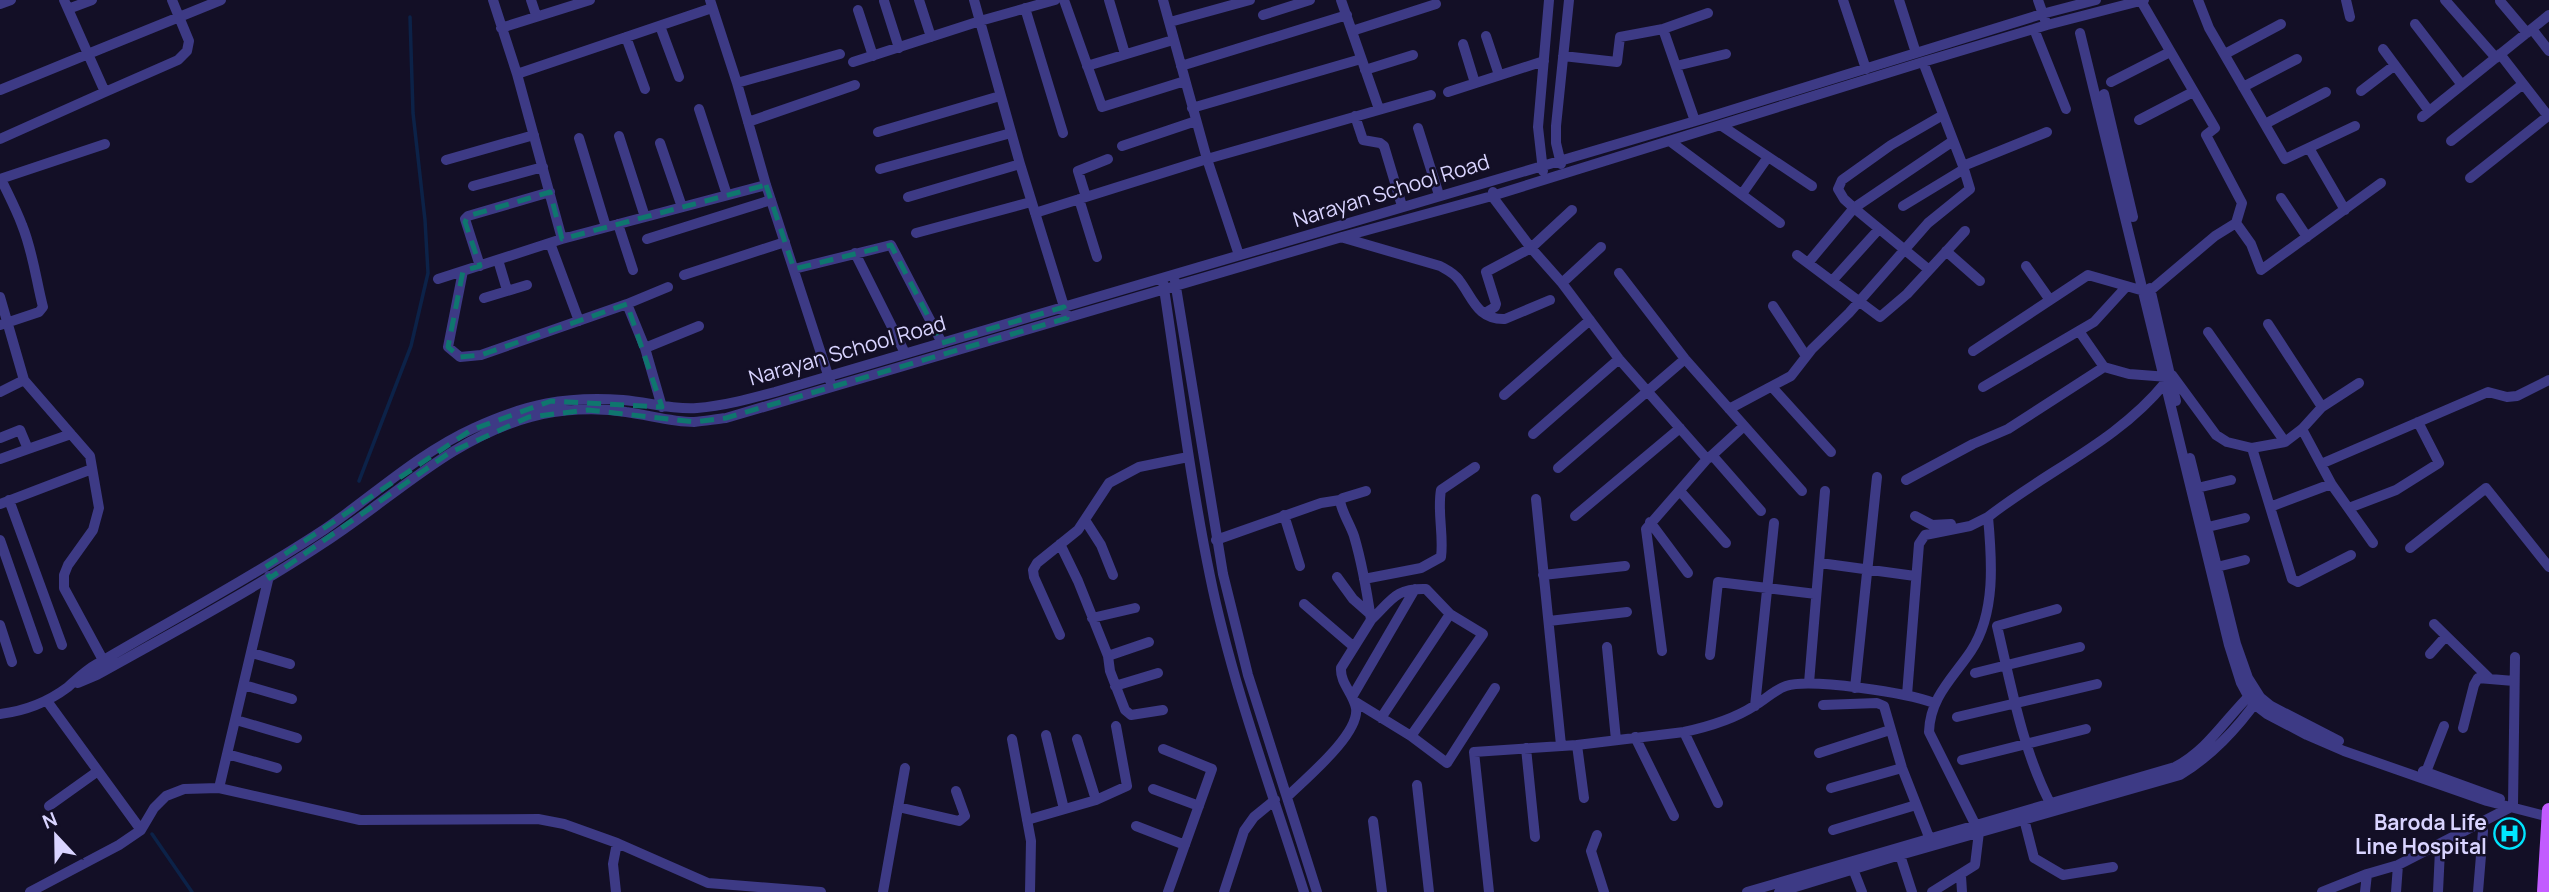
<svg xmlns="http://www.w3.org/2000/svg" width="2549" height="892" viewBox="0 0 2549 892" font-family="Manrope,sans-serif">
	<rect width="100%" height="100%" fill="#130f26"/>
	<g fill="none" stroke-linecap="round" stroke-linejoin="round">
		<!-- stream -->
		<path stroke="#0c2248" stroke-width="3.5" d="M359 481 411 346 428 273 425 220 413 113 410 17
			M152 834 192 892"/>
		<!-- minor -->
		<path stroke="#3d3a85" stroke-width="10" d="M64 0 88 54 221 0
			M493 0 517 74 562 239 766 185
			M531 0 536 15
			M710 0 737 83 766 185 830 381
			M919 0 931 37
			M974 0 1020 164 1066 313
			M1064 0 1102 107 1185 81
			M1109 0 1125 54
			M1163 0 1207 159 1239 255
			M1341 0 1379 109
			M1843 0 1866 69
			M1899 0 1916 53
			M2038 0 2045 20
			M2198 0 2209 28 2285 159 2355 126
			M2346 0 2350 17
			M2445 0 2496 58
			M884 1 899 48
			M2141 1 2215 128 2206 135 2242 203 2236 223
			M2500 1 2527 33
			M0 4 11 0
			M1025 8 1063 133
			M68 9 92 0
			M858 10 873 56
			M1263 15 1310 0
			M1170 22 1250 0
			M2415 24 2462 85
			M660 26 679 77
			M501 28 590 0
			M1663 29 1708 13
			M2034 29 2066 109
			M2532 29 2549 51
			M1352 31 1436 4
			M2080 33 2229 645 2241 683 2248 696 2254 704 2267 714 2307 735 2344 751 2487 801 2549 817
			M1486 36 1499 75
			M626 37 645 89
			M1463 44 1475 83
			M2383 49 2429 111
			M2225 54 2281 24
			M1563 56 1617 62 1620 37 1663 29 1695 121
			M853 62 980 21 1055 0
			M1923 62 1963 166 2047 132
			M1087 66 1173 40
			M1181 66 1347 15
			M1676 66 1726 54
			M1365 70 1413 55
			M517 74 712 8
			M2111 82 2170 52
			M737 83 840 54
			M2243 87 2297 59
			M0 90 88 54 105 92 0 139
			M2361 91 2395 65
			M105 92 178 60 187 51 189 41 172 0
			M1448 92 1544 61
			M2104 94 2133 217
			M1192 108 1361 59
			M699 109 727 195
			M1355 116 1363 140 1380 143 1384 146 1402 206
			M2422 117 2549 15
			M2139 120 2193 92
			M748 122 855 85
			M2265 124 2326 92
			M1722 126 1812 186
			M1418 128 1439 195
			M878 132 1000 96
			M619 136 645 217
			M579 138 606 227
			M2451 141 2523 84
			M1671 142 1780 223
			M660 143 682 207
			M1122 146 1196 121
			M2309 148 2345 210
			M446 160 534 135
			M1561 164 1556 143V126L1569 0
			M880 169 1011 133
			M1543 171 1538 127 1549 0
			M2470 178 2548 116 2500 54
			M0 179 105 144
			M473 186 543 167
			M1493 192 1492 196 1531 248 1562 283 1619 359 1707 459 1646 529 1662 651
			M1742 194 1768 157
			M908 197 1020 164
			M1086 197 1078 171 1108 159
			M2281 198 2307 237
			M1079 199 1097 257
			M1903 206 1964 169
			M1035 213 1207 159 1431 95
			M618 224 633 270
			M916 233 1031 202
			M1344 238 1440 266C1447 270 1454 273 1459 280 1473 298 1477 320 1505 319L1550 300
			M647 239 771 200
			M550 243 579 321
			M1946 251 1980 281
			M855 253 905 353
			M1797 255 1880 317 1907 294 1965 231
			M498 260 507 290
			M1808 263 1854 208 1953 141
			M480 266 465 219 468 216 550 192
			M2026 266 2050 300
			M794 269 891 245 942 343
			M1928 269 1854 208 1844 199 1838 189 1842 180 1891 145 1943 115
			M463 271 448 347 460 357 481 355 627 304 645 348 662 407
			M1619 273 1685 359 1802 491
			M684 275 785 242
			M438 279 568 237
			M1175 281 1223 574 1248 675 1317 892
			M1832 281 1879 229
			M1163 282C1178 380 1190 479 1210 576 1232 684 1271 788 1304 892
			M1562 283 1601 247
			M2150 288 2176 401
			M0 297 24 380 90 456 99 508 93 530 68 565 64 575V588L103 660
			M484 298 527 285
			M627 304 668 287
			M1773 306 1806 356
			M1485 313 1495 307 1496 304 1486 272 1531 248 1572 210
			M2268 324 2322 407
			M0 325 39 312 43 307C36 280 33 252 22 225 16 209 8 194 1 179
			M2079 331 2104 367 2129 374 2168 377
			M2208 332 2285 442
			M645 348 699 326
			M1973 351 2088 275 2144 291 2151 290 2215 236 2236 223 2251 244 2261 270 2381 183
			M2172 375 2216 435 2227 442 2252 448 2285 442 2302 429 2322 407 2359 383
			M1772 387 1831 452
			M1983 387 2094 322 2126 287
			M0 392 24 380
			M1504 395 1590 320
			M1729 409 1791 376 1812 349 1849 313 1928 223 1970 189 1963 166
			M2302 429 2332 485 2373 543
			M1533 434 1619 359
			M0 438 20 430 28 449 0 459
			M2252 448 2292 579 2298 582 2351 555
			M28 449 71 434
			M1712 455 1761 511
			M1709 458 1744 426
			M2190 458 2236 644 2248 678 2260 697 2271 706 2339 741
			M2321 464 2488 392 2507 397 2517 396 2549 380
			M1558 468 1685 359
			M1906 480 1973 444 2008 429 2104 367
			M2193 489 2231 480
			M1680 491 1726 543
			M1536 499 1561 745
			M9 500 62 645
			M0 504 92 469
			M2270 507 2331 484
			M2349 508 2396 490 2439 463 2418 422
			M1284 515 1300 566
			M1575 516 1680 428
			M1915 516 1932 525 1951 524
			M1085 520 1101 545 1113 575
			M1650 522 1688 573
			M2208 527 2245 518
			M0 540 38 649
			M1216 540 1321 503 1340 500
			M1060 544 1078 581 1108 656 1110 671 1125 710 1131 715 1163 710
			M2410 548 2486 488 2549 567
			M1820 563 1915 576
			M2217 567 2245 560
			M1543 575 1625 566
			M1337 577 1353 599 1370 614
			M1364 579 1421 568 1441 557C1444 535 1437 512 1441 490L1475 467
			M1304 604 1354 647
			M1092 618 1135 608
			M1371 620C1392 600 1395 588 1426 589L1450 614 1381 718
			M1549 621 1627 612
			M2434 624 2489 678
			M0 625 12 662
			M1060 635 1034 577 1033 570 1037 563 1078 530 1109 483 1139 467 1188 457
			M1607 647 1616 740
			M252 653 290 664
			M2430 654 2446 636
			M1710 655 1718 582 1816 594
			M1108 656 1149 642
			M1975 673 2080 647
			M78 683 97 675C176 631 256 588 331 538 396 495 454 437 531 417 560 409 596 407 626 412 649 415 671 422 694 422 705 421 716 419 726 418L1342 237 1492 196 1923 62 2047 25 2144 0
			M1809 683 1825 491
			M244 685 292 699
			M1115 686 1158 673
			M1855 688 1877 477
			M1907 695 1919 544 1925 535 1970 526 1988 517
			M1352 697 1415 589
			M47 701 141 830
			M1354 701 1411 736 1447 763 1495 688
			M1823 705 1877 703 1884 706 1902 768 1929 837
			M1755 706 1774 523
			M0 714C25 711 48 702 68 687 77 679 86 670 97 664 173 619 251 578 325 529 374 495 419 453 474 428 527 404 565 396 623 400 648 402 672 410 697 408 723 406 749 399 775 392L1709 117 2042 14 2096 0
			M1957 717 2097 684
			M236 720 297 738
			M2463 728 2474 685 2478 678 2514 681
			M1684 732 1718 803
			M1046 735 1064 809
			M1411 736 1483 634 1450 614
			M1635 737 1674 816
			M1012 739 1031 841 1030 892
			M1077 739 1096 800
			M1577 745 1584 798
			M1526 748 1535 837
			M1163 749 1212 769 1168 892
			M1819 753 1890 730
			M227 754 277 768
			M1962 760 2086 729
			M2423 771 2500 799
			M2426 772 2444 726
			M1417 785 1429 892
			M219 788 269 576
			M1831 788 1902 768
			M1153 789 1199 806
			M1287 797C1305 779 1360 734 1356 708 1353 693 1340 683 1341 668L1371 620C1367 592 1362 563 1354 536 1350 524 1341 511 1340 500L1343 498 1366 491
			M2050 803C2022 748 2011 685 1997 626L2057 609
			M49 806 98 771
			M2513 806 2515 657
			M898 807 959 821 965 816 956 791
			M2024 819 2034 858 2063 875 2113 867
			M1027 820 1096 800 1127 786 1116 726
			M1373 821 1382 892
			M1136 826 1185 845
			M1833 830 1916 805
			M1597 835 1591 851 1604 892
			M1900 855 1912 892
			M1853 869 1862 892
			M1961 876 1962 892
			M30 892 119 845 141 830 154 808 166 796 184 789 219 788 360 820 538 819 564 824 617 843 708 883 821 892
			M616 892 613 864 617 843
			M883 892 905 768
			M1224 892 1244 831 1254 817 1275 800
			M1489 892 1474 752 1577 745 1684 732C1707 727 1734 719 1754 706 1765 700 1774 690 1786 686 1811 678 1908 693 1934 703
			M1747 892 2175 767C2208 750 2226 718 2252 693
			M1779 892 1900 855 2180 775C2210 757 2238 728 2258 699
			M1932 892 1975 865 1979 832 1929 732C1930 697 1953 678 1971 651 1996 613 1992 560 1988 517 2046 471 2117 442 2165 383
			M2322 892 2367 874 2398 865 2513 806
			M2365 892 2367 874
			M2396 892 2398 865
			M2438 892 2440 850 2438 846
			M2478 892 2483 831 2481 823"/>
		<!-- major -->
		<path stroke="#c25bff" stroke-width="14" d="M2544 892 2549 810"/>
	</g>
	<!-- marked area -->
	<path fill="none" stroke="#0f766e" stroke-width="5" stroke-dasharray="14 9" stroke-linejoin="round" d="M766 185 794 269 891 245 942 343 1064 307 1067 318 726 418 695 422 588 410 529 417 449 453 270 578 264 568 471 430 551 401 662 407 627 304 481 355 460 357 448 347 463 271 480 266 465 222 468 216 550 192 562 239Z"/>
	<!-- icons -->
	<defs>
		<symbol id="hospital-ring" viewBox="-11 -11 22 22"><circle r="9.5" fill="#130f26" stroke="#00e5ff" stroke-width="1.5"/><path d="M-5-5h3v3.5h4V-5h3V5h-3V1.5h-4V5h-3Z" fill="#00e5ff"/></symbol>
	</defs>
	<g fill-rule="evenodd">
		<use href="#hospital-ring" x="2492" y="816" width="35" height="35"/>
	</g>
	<g text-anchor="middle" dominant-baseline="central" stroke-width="5" stroke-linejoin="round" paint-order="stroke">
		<!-- street labels -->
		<g font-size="21" fill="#d9d4ff" stroke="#130f26">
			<text transform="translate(1391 190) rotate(-17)">Narayan School Road</text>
			<text transform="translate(847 350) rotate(-16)">Narayan School Road</text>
		</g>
		<!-- poi labels -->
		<g font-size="21" font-weight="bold" fill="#d9d4ff" stroke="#130f26" text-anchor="end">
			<text x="2487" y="822">Baroda Life<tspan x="2487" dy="24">Line Hospital</tspan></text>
		</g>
	</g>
	<!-- north arrow -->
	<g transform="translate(56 836) rotate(338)" stroke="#130f26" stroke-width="5" paint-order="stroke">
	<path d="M0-5L12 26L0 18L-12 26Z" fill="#d9d4ff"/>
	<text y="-10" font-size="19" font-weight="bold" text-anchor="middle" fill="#d9d4ff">N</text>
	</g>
</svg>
